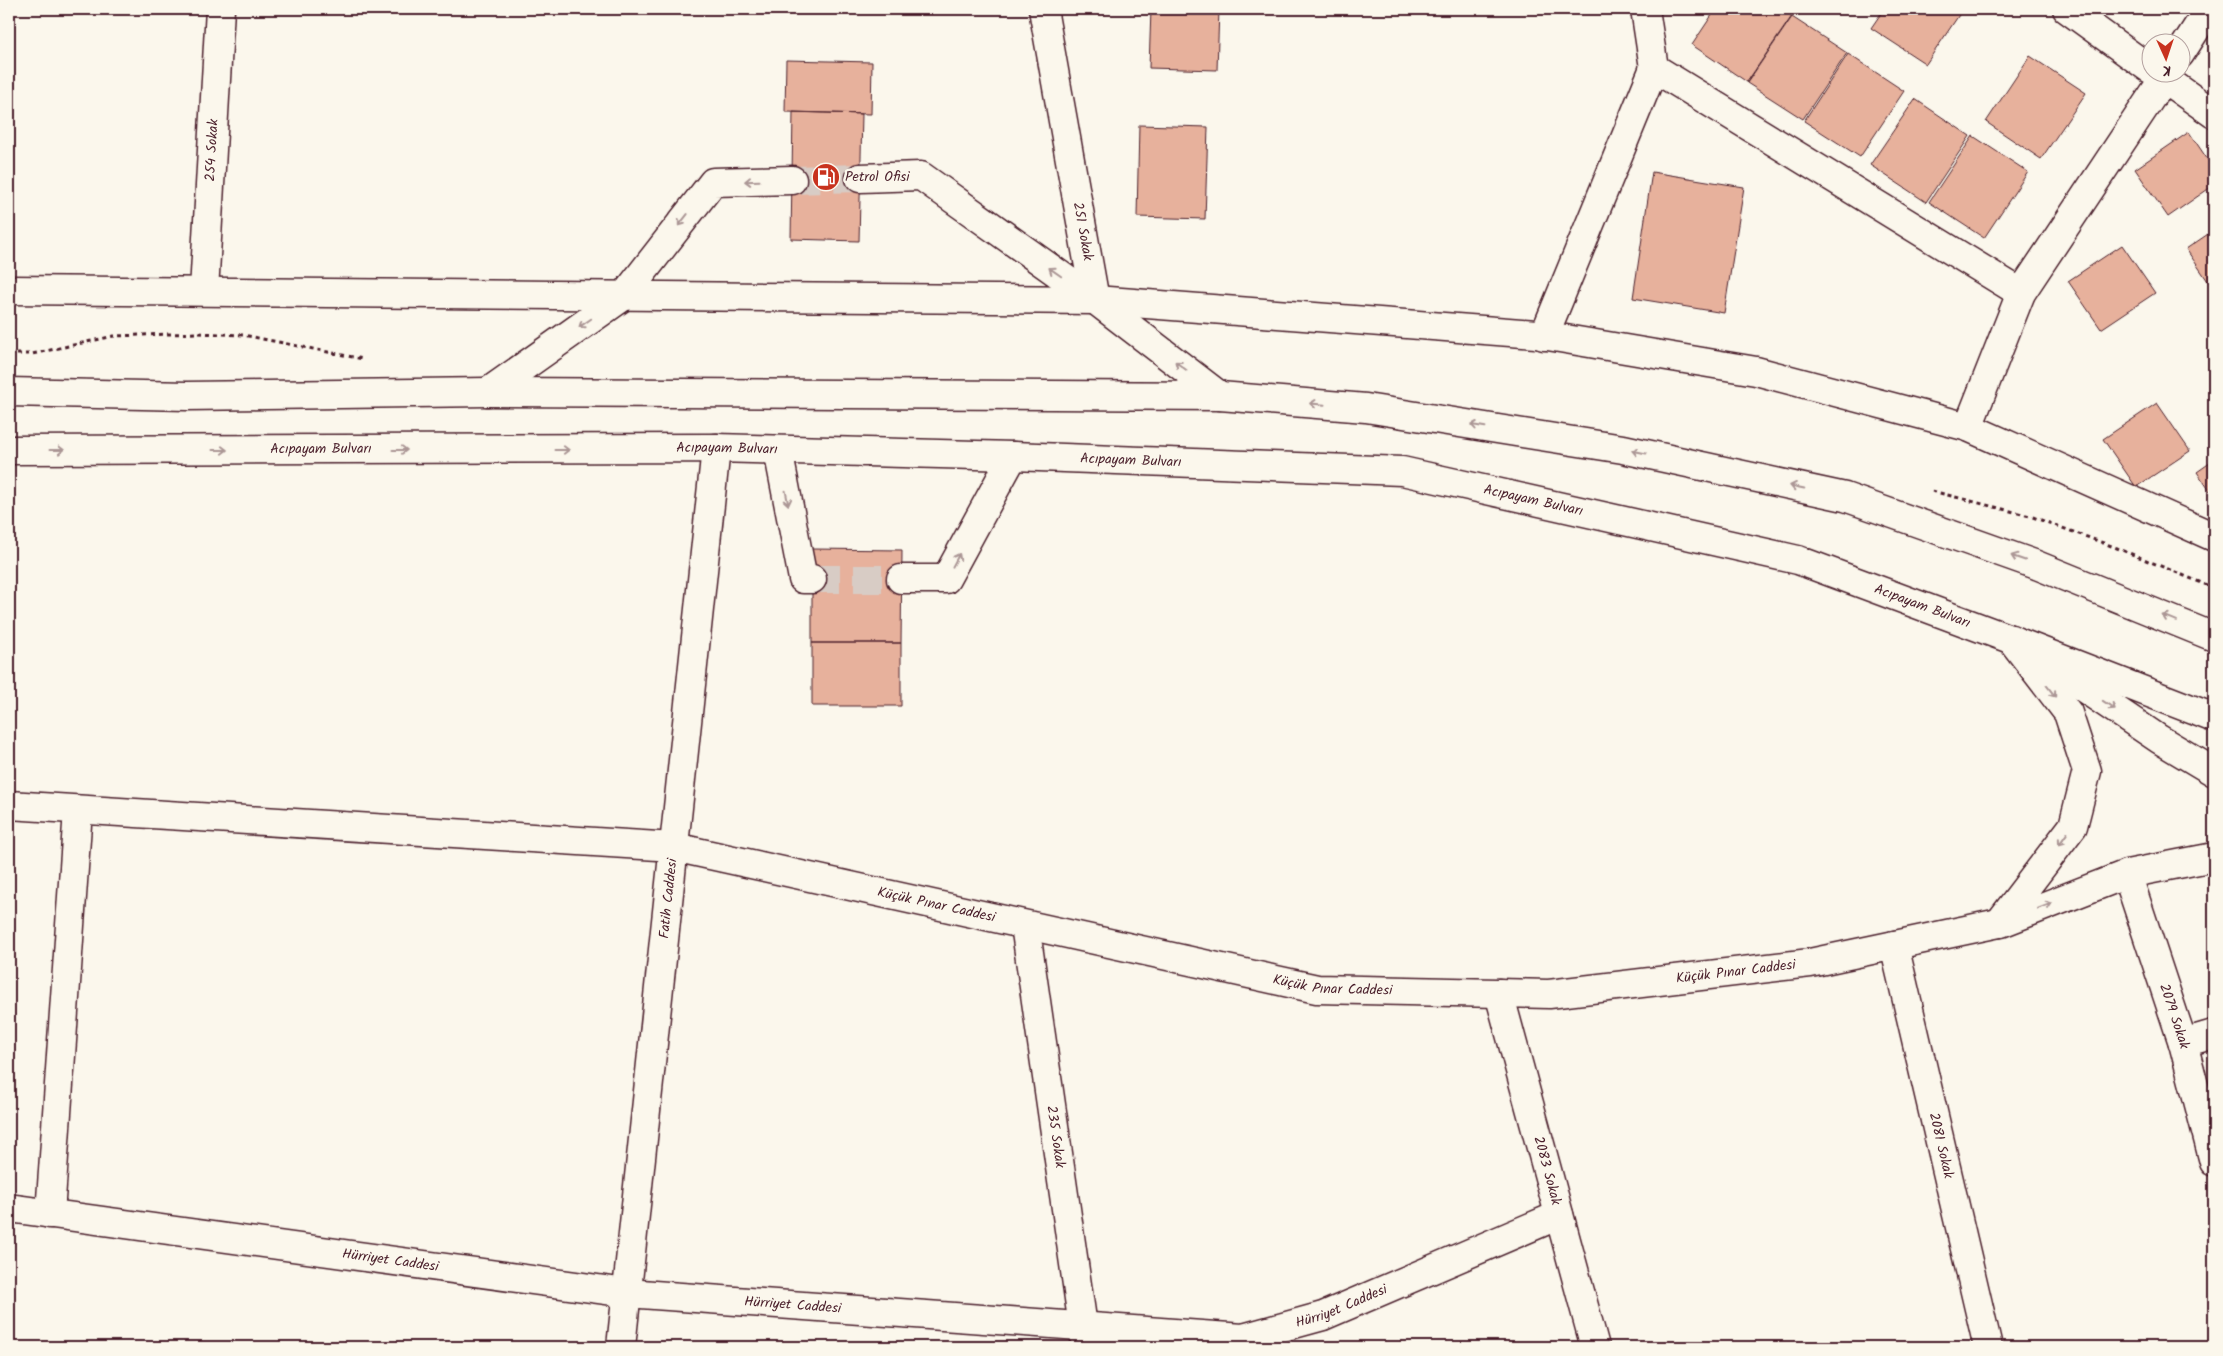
<svg xmlns="http://www.w3.org/2000/svg" width="2223" height="1356" viewBox="0 0 2223 1356" font-family="Kalam,sans-serif">
	<rect width="100%" height="100%" fill="#fbf7ec"/>
	<filter id="ink" filterUnits="userSpaceOnUse"><feTurbulence type="fractalNoise" baseFrequency=".02" numOctaves="2"/><feDisplacementMap in="SourceGraphic" scale="10" xChannelSelector="R" yChannelSelector="G"/><feConvolveMatrix kernelMatrix="1 2 1 2 8 2 1 2 1" color-interpolation-filters="sRGB"/></filter>
	<g filter="url(#ink)">
		<!-- building -->
		<path fill="#e7b19c" stroke="#4a1f2b" d="M1151 9H1219L1217 70 1149 68Z
			M1716 9H1781L1792 16 1747 82 1692 45Z
			M1884 9H1963L1926 64 1871 28Z
			M1792 17 1847 53 1803 119 1747 83Z
			M1848 54 1904 91 1860 157 1804 121Z
			M2030 56 2086 93 2041 159 1986 122Z
			M786 60 872 62 871 114 785 112Z
			M1915 99 1970 136 1926 202 1870 165Z
			M793 112 862 114 859 241 791 239Z
			M1139 125 1208 127 1205 219 1137 217Z
			M2189 132 2214 169V185L2168 217 2135 169Z
			M1973 136 2028 172 1984 238 1929 202Z
			M1652 172 1744 187 1724 313 1633 298Z
			M2214 230V290L2186 249Z
			M2122 245 2155 293 2101 329 2068 281Z
			M2157 403 2190 451 2136 487 2103 439Z
			M2214 460V497L2197 472Z
			M812 549 902 550 901 643H812Z
			M812 643H901V706H812Z"/>
		<g fill="none" stroke-linecap="round" stroke-linejoin="round">
			<!-- minor-tunnel -->
			<path stroke="#d8ccc5" stroke-width="28" stroke-dasharray="28 14" stroke-linecap="butt" d="M792 180 860 178
				M812 579H901"/>
			<defs>
				<g id="minor">
					<path id="s1" d="M1043 9 1095 300"/>
					<path d="M1645 9 1654 68 2021 293"/>
					<path d="M2067 9 2150 69"/>
					<path d="M2180 54 2209 9"/>
					<path d="M2155 72 2214 114"/>
					<path d="M860 178 921 176 1095 300 1220 396"/>
					<path d="M9 290 1095 300 1536 334 1756 371 1968 427 2214 537"/>
					<path id="s2" d="M204 291 220 9"/>
					<path d="M1544 336 1654 68"/>
					<path d="M488 392 625 295 713 182 792 180"/>
					<path d="M1968 427 2021 293 2168 72"/>
					<path d="M778 450 803 579H812"/>
					<path d="M901 579H946L1013 456"/>
					<path id="s3" d="M9 805 674 847 1317 989 1549 994 1810 963 1999 923"/>
					<path id="s4" d="M2127 874 2183 1043 2214 1162"/>
					<path id="s5" d="M1025 925 1086 1347"/>
					<path id="s6" d="M1894 945 1988 1347"/>
					<path id="s7" d="M1499 993 1595 1347"/>
					<path d="M2183 1043 2214 1034"/>
					<path id="s8" d="M9 1208 627 1293 1243 1338 1323 1316 1559 1215"/>
					<path d="M50 1214 78 810"/>
					<path id="s9" d="M621 1347 716 448"/>
				</g>
				<g id="major">
					<path d="M9 392 187 396 488 392 1220 396 1366 408 1623 449 1845 497 2034 564 2214 637"/>
					<path id="s10" d="M9 450 716 448 1013 456 1402 471 1798 560 2010 639 2214 718"/>
					<path d="M2051 666 2159 739 2214 772"/>
					<path d="M1999 923 2073 826 2087 771 2068 713 2011 639"/>
					<path d="M2001 923 2127 874 2214 857"/>
				</g>
			</defs>
			<!-- minor casing -->
			<use href="#minor" stroke="#4a1f2b" stroke-width="31"/>
			<!-- major casing -->
			<use href="#major" stroke="#4a1f2b" stroke-width="31"/>
			<!-- path -->
			<path stroke="#4a1f2b" stroke-width="3" stroke-dasharray="4 4" stroke-linecap="butt" d="M9 354H32L114 336 198 333 243 335 363 359
				M1932 491 2030 516 2117 548 2214 588"/>
			<!-- minor -->
			<use href="#minor" stroke="#fbf7ec" stroke-width="28"/>
			<!-- major -->
			<use href="#major" stroke="#fbf7ec" stroke-width="28"/>
		</g>
		<!-- one-way arrows -->
		<defs><path id="oneway-shaft" d="M-6 0H5M1.5-3L5.5 0L1.5 3" fill="none" stroke-width="1.6" stroke-linecap="round" stroke-linejoin="round" transform="scale(1.25)"/></defs>
		<g stroke="#ab9695">
			<use href="#oneway-shaft" transform="translate(752 181) rotate(178)"/>
			<use href="#oneway-shaft" transform="translate(683 220) rotate(128)"/>
			<use href="#oneway-shaft" transform="translate(1055 272) rotate(-145)"/>
			<use href="#oneway-shaft" transform="translate(585 323) rotate(145)"/>
			<use href="#oneway-shaft" transform="translate(1181 366) rotate(-143)"/>
			<use href="#oneway-shaft" transform="translate(1317 404) rotate(-175)"/>
			<use href="#oneway-shaft" transform="translate(1478 426) rotate(-171)"/>
			<use href="#oneway-shaft" transform="translate(57 450)"/>
			<use href="#oneway-shaft" transform="translate(220 450)"/>
			<use href="#oneway-shaft" transform="translate(400 450)"/>
			<use href="#oneway-shaft" transform="translate(562 450)"/>
			<use href="#oneway-shaft" transform="translate(1639 452) rotate(-168)"/>
			<use href="#oneway-shaft" transform="translate(1797 487) rotate(-168)"/>
			<use href="#oneway-shaft" transform="translate(787 498) rotate(79)"/>
			<use href="#oneway-shaft" transform="translate(2018 558) rotate(-161)"/>
			<use href="#oneway-shaft" transform="translate(956 560) rotate(-62)"/>
			<use href="#oneway-shaft" transform="translate(2169 618) rotate(-158)"/>
			<use href="#oneway-shaft" transform="translate(2051 691) rotate(52)"/>
			<use href="#oneway-shaft" transform="translate(2109 705) rotate(34)"/>
			<use href="#oneway-shaft" transform="translate(2063 839) rotate(126)"/>
			<use href="#oneway-shaft" transform="translate(2045 906) rotate(-21)"/>
		</g>
	</g>
	<!-- icons -->
	<defs>
		<symbol id="fuel-disc" viewBox="-11 -11 22 22"><circle r="9.5" fill="#c8321e" stroke="#fbf7ec"/><path d="M-5.5-6h7V0h2V4h1.3V-2.5L3-4.5l.8-.8L6-3V5H2.5V1h-1V6h-7ZM-4.2-4.7v3.2H.2V-4.7Z" fill="#fff"/></symbol>
	</defs>
	<g fill-rule="evenodd">
		<use href="#fuel-disc" x="810" y="161" width="32" height="32"/>
	</g>
	<g text-anchor="middle" dominant-baseline="central" stroke-width="5" stroke-linejoin="round" paint-order="stroke">
		<!-- street labels -->
		<g font-size="14" fill="#4a1f2b" stroke="#fbf7ec">
			<text stroke="none"><textPath href="#s2" startOffset="141">254 Sokak</textPath></text>
			<text stroke="none"><textPath href="#s1" startOffset="226">251 Sokak</textPath></text>
			<text stroke="none"><textPath href="#s10" startOffset="312">Acıpayam Bulvarı</textPath></text>
			<text stroke="none"><textPath href="#s10" startOffset="718">Acıpayam Bulvarı</textPath></text>
			<text stroke="none"><textPath href="#s10" startOffset="1122">Acıpayam Bulvarı</textPath></text>
			<text stroke="none"><textPath href="#s10" startOffset="1528">Acıpayam Bulvarı</textPath></text>
			<text stroke="none"><textPath href="#s10" startOffset="1932">Acıpayam Bulvarı</textPath></text>
			<text stroke="none"><textPath href="#s9" startOffset="451">Fatih Caddesi</textPath></text>
			<text stroke="none"><textPath href="#s3" startOffset="935">Küçük Pınar Caddesi</textPath></text>
			<text stroke="none"><textPath href="#s3" startOffset="1745">Küçük Pınar Caddesi</textPath></text>
			<text stroke="none"><textPath href="#s3" startOffset="1340">Küçük Pınar Caddesi</textPath></text>
			<text stroke="none"><textPath href="#s4" startOffset="150">2079 Sokak</textPath></text>
			<text stroke="none"><textPath href="#s5" startOffset="214">235 Sokak</textPath></text>
			<text stroke="none"><textPath href="#s6" startOffset="206">2081 Sokak</textPath></text>
			<text stroke="none"><textPath href="#s7" startOffset="184">2083 Sokak</textPath></text>
			<text stroke="none"><textPath href="#s8" startOffset="385">Hürriyet Caddesi</textPath></text>
			<text stroke="none"><textPath href="#s8" startOffset="790">Hürriyet Caddesi</textPath></text>
			<text stroke="none"><textPath href="#s8" startOffset="1345">Hürriyet Caddesi</textPath></text>
		</g>
		<!-- poi labels -->
		<g font-size="14" fill="#4a1f2b" stroke="#fbf7ec" text-anchor="start">
			<text x="845" y="177">Petrol Ofisi</text>
		</g>
	</g>
	<!-- margin -->
	<rect width="2223" height="1356" fill="none" stroke="#fbf7ec" stroke-width="30"/>
	<rect x="15" y="15" width="2193" height="1326" fill="none" stroke="#4a1f2b" stroke-width="2" filter="url(#ink)"/>
	<!-- north arrow -->
	<g transform="translate(2166 58) rotate(177)"><circle r="24" fill="#fbf7ec" stroke="#b4a19f"/>
	<path d="M0-4L9 19L0 12L-9 19Z" fill="#c8321e"/>
	<text y="-8" font-size="14" font-weight="bold" text-anchor="middle" fill="#4a1f2b">K</text>
	</g>
</svg>
